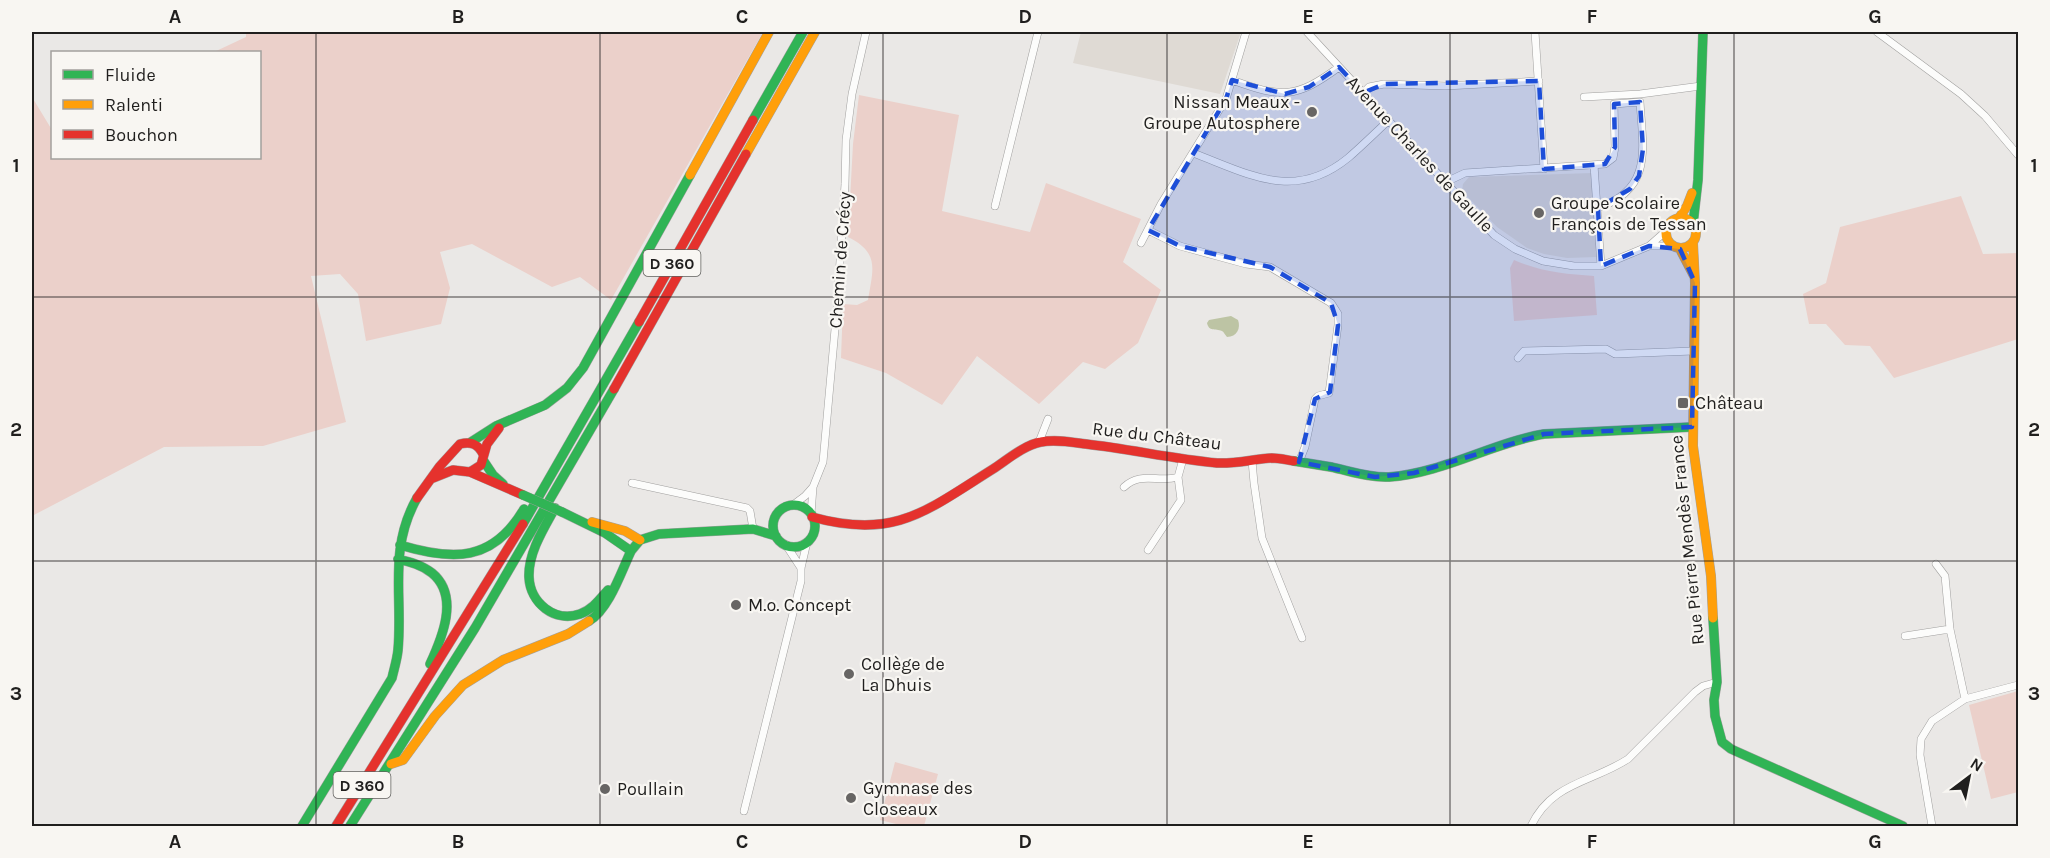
<svg xmlns="http://www.w3.org/2000/svg" width="2050" height="858" viewBox="0 0 2050 858" font-family="Karla,sans-serif">
	<rect width="100%" height="100%" fill="#eae8e6"/>
	<!-- built -->
	<path fill="#dfdad4" d="M1081 32H1241L1220 94 1073 63Z
		M1592 173 1597 257 1567 258 1544 254 1527 248 1497 227 1462 191 1463 184 1469 177Z"/>
	<!-- green -->
	<path fill="#ebd0ca" d="M246 32H763L611 300 580 277 552 287 472 244 440 252 450 288 441 324 366 341 358 294 340 274 311 276 346 422 263 446 164 447 32 516V97L52 130V158H260V52H214L246 37Z
		M859 95 959 115 942 211 1030 232 1046 183 1141 219 1123 262 1161 290 1138 343 1105 369 1083 362 1039 404 977 356 942 405 886 373 841 358 843 304 857 305 868 300C873 269 880 253 848 237L853 144Z
		M1961 196 1983 254 2018 253V339L1894 378 1870 346 1845 345 1826 324H1809L1803 294 1826 283 1840 227Z
		M1514 260C1541 272 1566 274 1594 276L1597 315 1514 321 1510 268Z
		M2018 691V792L1991 799 1969 705Z
		M895 762 938 774 924 826H904L880 820Z"/>
	<!-- water -->
	<path fill="#bdc4a4" d="M1231 316 1238 320C1241 328 1237 337 1227 337 1225 335 1224 332 1222 331 1215 328 1209 332 1207 323L1209 320Z"/>
	<g fill="none" stroke-linecap="round" stroke-linejoin="round">
		<defs>
			<path id="street" d="M1307 32 1485 225 1494 235 1515 249 1543 261 1574 266H1601L1649 246 1666 231
				M1535 32 1544 169
				M1877 32 1961 94 1985 116 2018 155
				M1232 80C1281 98 1296 99 1339 67
				M1363 93 1369 87 1384 84 1445 86 1539 81
				M1584 97 1640 94 1701 86
				M1193 153C1249 174 1294 202 1348 158 1362 146 1375 133 1389 120
				M1594 165 1601 266
				M1446 182 1465 173 1605 164 1613 158 1615 147 1614 104 1640 102C1643 149 1653 189 1598 208
				M995 206 1038 32
				M1148 230 1180 246 1246 264 1270 267 1331 303 1338 314V325L1329 393 1318 396 1315 399 1305 447 1299 462
				M1141 243 1161 204 1226 99 1246 32
				M1649 246H1672
				M1518 358 1524 351 1606 349 1615 354 1693 351
				M1039 442 1048 419
				M1252 461 1254 483 1262 538 1302 638
				M632 483 747 508 750 511 753 529
				M1124 487C1141 471 1158 483 1178 477L1183 459
				M793 505 805 496 813 487 823 462 837 307 845 184 846 140 852 94 866 32
				M811 514 813 487
				M786 545 801 568
				M1148 550 1181 500 1178 477
				M1936 564 1945 576 1950 629 1965 699
				M1905 636 1950 629
				M744 811 801 581V568L807 542
				M1531 826C1552 782 1591 783 1628 759L1695 692 1703 686 1717 682
				M1932 826 1920 755 1921 739 1932 721 1965 699 2018 685"/>
			<path id="fast" d="M753 120 803 32
				M1693 224 1698 180 1703 32
				M471 442 496 426 545 405 567 388 583 368 690 175
				M483 460 493 475 503 484
				M1294 461C1307 463 1319 465 1331 467 1350 471 1370 478 1389 477 1443 473 1492 443 1544 434L1692 427
				M773 526a21 21 0 1 1 42 0a21 21 0 1 1-42 0Z
				M555 508C544 528 528 553 529 577 530 603 555 623 580 614 592 610 600 599 608 590
				M562 512 605 533 631 551 640 540 659 534 753 529 776 536
				M523 524 639 322
				M400 545C453 561 493 562 524 509
				M398 559C410 562 422 565 432 573 460 596 442 638 430 664
				M1713 618 1717 682 1714 700 1715 716 1722 742 1731 749 1903 826
				M589 621C609 609 621 572 631 551
				M302 826 392 678C394 669 397 660 398 650 403 596 388 549 417 498
				M350 826 475 628 614 389"/>
			<path id="slow" d="M746 154 815 32
				M690 175 769 32
				M1666 233a15 15 0 1 1 30 0a15 15 0 1 1-30 0Z
				M1679 218 1687 206 1692 193
				M1693 243 1695 283 1693 446 1711 576 1713 618
				M1680 249 1694 276
				M592 522 625 531 640 540
				M391 764 403 760 435 716 463 685 503 660 568 634 589 621"/>
			<path id="jam" d="M639 322 753 120
				M614 389 746 154
				M470 472 481 465 487 444 499 428
				M433 478 453 470 470 472 523 495
				M417 498 440 466 460 444C471 441 478 444 483 454
				M812 517C895 540 926 511 993 469 1007 460 1024 445 1041 442 1055 439 1071 442 1086 444 1130 449 1173 459 1217 463 1235 464 1254 459 1272 458 1279 458 1287 460 1294 461
				M336 826 523 524"/>
		</defs>
		<!-- street casing -->
		<use href="#street" stroke="#a1a09f" stroke-width="8"/>
		<!-- fast casing -->
		<use href="#fast" stroke="#a1a09f" stroke-width="10"/>
		<!-- slow casing -->
		<use href="#slow" stroke="#a1a09f" stroke-width="10"/>
		<!-- jam casing -->
		<use href="#jam" stroke="#a1a09f" stroke-width="10"/>
		<!-- street -->
		<use href="#street" stroke="#fcfcfb" stroke-width="7"/>
		<!-- fast -->
		<use href="#fast" stroke="#30b455" stroke-width="9"/>
		<!-- slow -->
		<use href="#slow" stroke="#ff9f0a" stroke-width="9"/>
		<!-- jam -->
		<use href="#jam" stroke="#e5322d" stroke-width="9"/>
		<defs>
			<path id="fast-bridge" d="M523 495 562 512"/>
		</defs>
		<!-- fast-bridge casing -->
		<use href="#fast-bridge" stroke="#a1a09f" stroke-width="10" stroke-linecap="butt"/>
		<!-- fast-bridge -->
		<use href="#fast-bridge" stroke="#30b455" stroke-width="9"/>
	</g>
	<!-- marked area -->
	<path fill="#1d4ed8" fill-opacity="0.2" stroke="#1d4ed8" stroke-width="4.5" stroke-dasharray="12 8" stroke-linejoin="round" d="M1339 67 1363 93 1384 84 1539 81 1544 169 1605 164 1615 147 1614 104 1640 102 1643 149 1639 176 1630 189 1598 208 1601 266 1649 246 1680 249 1695 283 1692 427 1544 434 1414 473 1375 477 1299 462 1315 399 1330 392 1338 325 1331 303 1270 267 1180 246 1148 230 1226 99 1232 80 1285 94 1309 87Z"/>
	<!-- grid -->
	<path fill="none" stroke="#201f1e" stroke-width="1.5" stroke-opacity="0.55" d="M316 32V826M600 32V826M883 32V826M1167 32V826M1450 32V826M1734 32V826M32 297H2018M32 561H2018"/>
	<!-- markers -->
	<g fill="#676564" stroke="#f8f6f2" stroke-width="2">
		<circle cx="1312" cy="112" r="6"/>
		<circle cx="1539" cy="213" r="6"/>
		<rect x="1677" y="397" width="12" height="12" rx="3"/>
		<circle cx="736" cy="605" r="6"/>
		<circle cx="849" cy="674" r="6"/>
		<circle cx="605" cy="789" r="6"/>
		<circle cx="851" cy="798" r="6"/>
	</g>
	<g text-anchor="middle" dominant-baseline="central" stroke-width="4.5" stroke-linejoin="round" paint-order="stroke">
		<!-- shield labels -->
		<g fill="#f8f6f2" stroke="#61605e" stroke-width="1.5">
			<rect x="643.5" y="250" width="57" height="26" rx="4.5"/>
			<rect x="333.5" y="772" width="57" height="26" rx="4.5"/>
		</g>
		<g font-size="16" font-weight="bold" fill="#201f1e">
			<text x="672" y="263">D 360</text>
			<text x="362" y="785">D 360</text>
		</g>
		<!-- poi labels -->
		<g font-size="18" fill="#201f1e" stroke="#f8f6f2" text-anchor="start">
			<text x="1300" y="102" text-anchor="end">Nissan Meaux -<tspan x="1300" dy="21">Groupe Autosphere</tspan></text>
			<text x="1551" y="203">Groupe Scolaire<tspan x="1551" dy="21">François de Tessan</tspan></text>
			<text x="1695" y="403">Château</text>
			<text x="748" y="605">M.o. Concept</text>
			<text x="861" y="664">Collège de<tspan x="861" dy="21">La Dhuis</tspan></text>
			<text x="863" y="788">Gymnase des<tspan x="863" dy="21">Closeaux</tspan></text>
			<text x="617" y="789">Poullain</text>
		</g>
		<!-- street labels -->
		<g font-size="18" fill="#201f1e" stroke="#f8f6f2">
			<text transform="translate(1420 154) rotate(47)">Avenue Charles de Gaulle</text>
			<text transform="translate(840 260) rotate(-86)">Chemin de Crécy</text>
			<text transform="translate(1157 436) rotate(7)">Rue du Château</text>
			<text transform="translate(1687 540) rotate(-96)">Rue Pierre Mendès France</text>
		</g>
	</g>
	<!-- border -->
	<rect width="2050" height="858" fill="none" stroke="#f8f6f2" stroke-width="66"/>
	<!-- legend -->
	<rect x="51" y="51" width="210" height="108" fill="#f8f6f2" stroke="#a2a09d" stroke-width="1.5"/>
	<rect x="63" y="70" width="30" height="9" fill="#30b455" stroke="#a2a09d" stroke-width="1.5"/>
	<text x="105" y="81" font-size="18" fill="#201f1e">Fluide</text>
	<rect x="63" y="100" width="30" height="9" fill="#ff9f0a" stroke="#a2a09d" stroke-width="1.5"/>
	<text x="105" y="111" font-size="18" fill="#201f1e">Ralenti</text>
	<rect x="63" y="130" width="30" height="9" fill="#e5322d" stroke="#a2a09d" stroke-width="1.5"/>
	<text x="105" y="141" font-size="18" fill="#201f1e">Bouchon</text>
	<!-- north arrow -->
	<g transform="translate(1969 777) rotate(32)" stroke="#f8f6f2" stroke-width="4.5" paint-order="stroke">
	<path d="M0-4.5L10 22L0 15L-10 22Z" fill="#201f1e"/>
	<text y="-9" font-size="16" font-weight="bold" text-anchor="middle" fill="#201f1e">N</text>
	</g>
	<rect x="33" y="33" width="1984" height="792" fill="none" stroke="#201f1e" stroke-width="2"/>
	<g font-size="20" text-anchor="middle" font-weight="bold" fill="#201f1e">
		<text x="175" y="23">A</text>
		<text x="458" y="23">B</text>
		<text x="742" y="23">C</text>
		<text x="1025" y="23">D</text>
		<text x="1308" y="23">E</text>
		<text x="1592" y="23">F</text>
		<text x="1875" y="23">G</text>
		<text x="16" y="172">1</text>
		<text x="2034" y="172">1</text>
		<text x="16" y="436">2</text>
		<text x="2034" y="436">2</text>
		<text x="16" y="700">3</text>
		<text x="2034" y="700">3</text>
		<text x="175" y="848">A</text>
		<text x="458" y="848">B</text>
		<text x="742" y="848">C</text>
		<text x="1025" y="848">D</text>
		<text x="1308" y="848">E</text>
		<text x="1592" y="848">F</text>
		<text x="1875" y="848">G</text>
	</g>
</svg>
